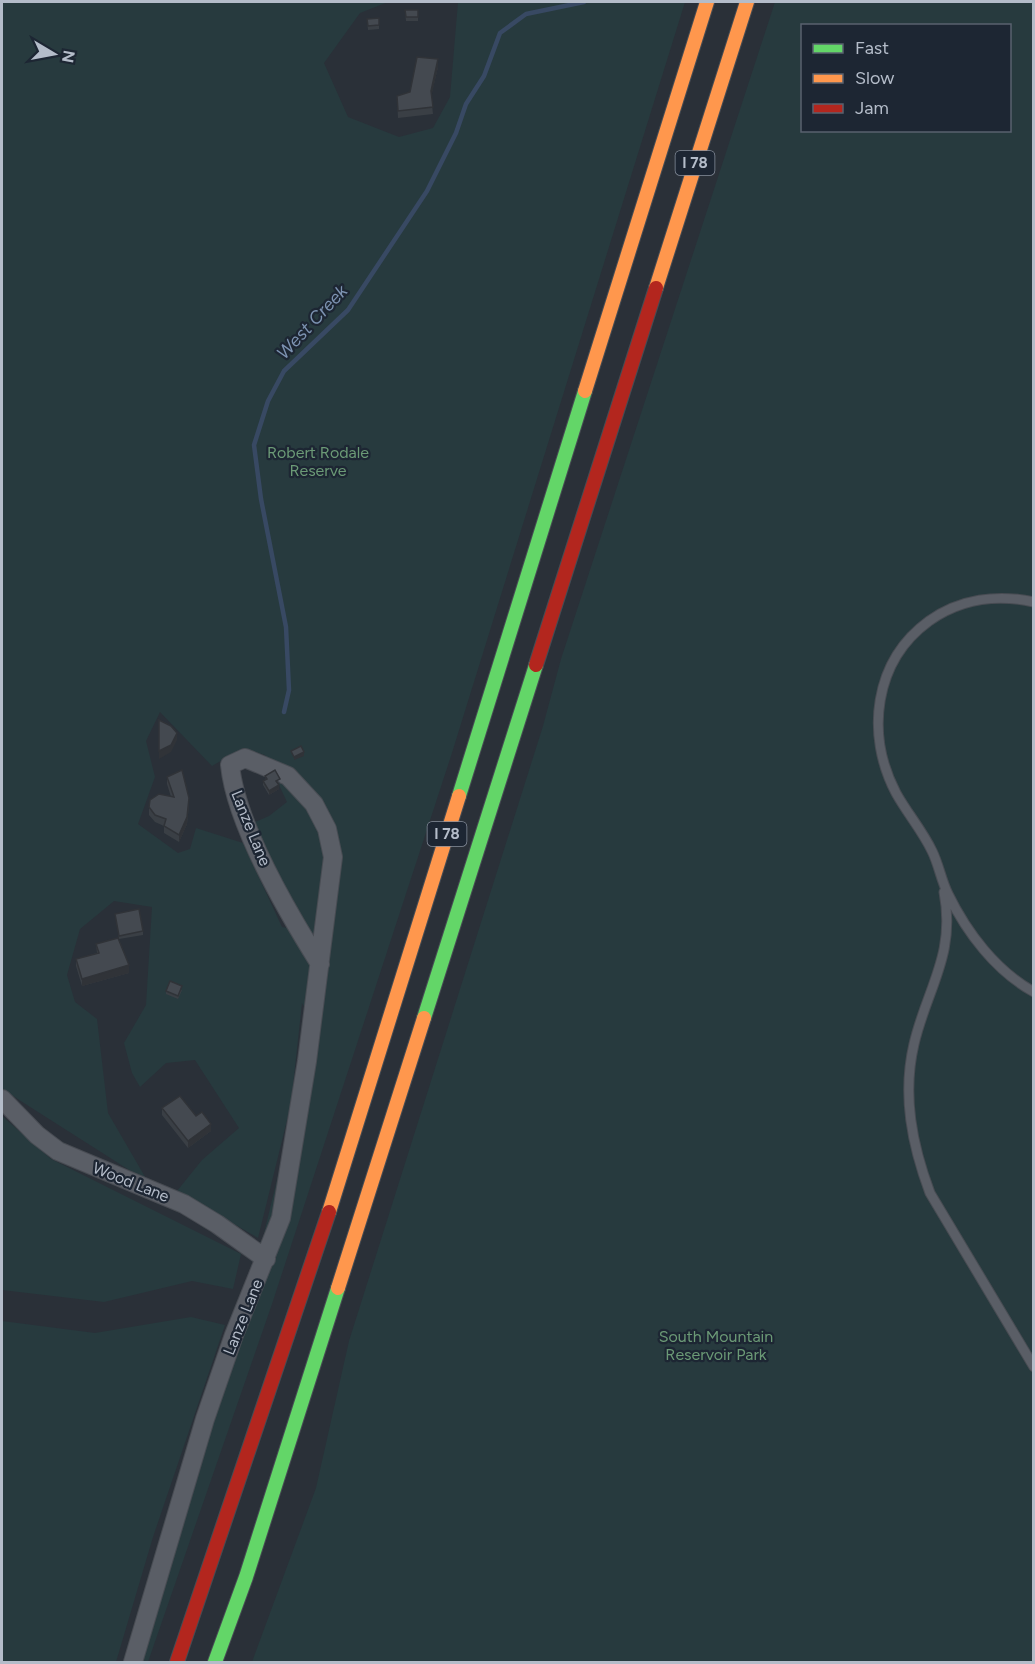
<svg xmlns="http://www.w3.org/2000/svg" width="1035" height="1664" viewBox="0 0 1035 1664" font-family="Figtree,sans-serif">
	<rect width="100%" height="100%" fill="#2a3038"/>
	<!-- green -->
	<path fill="#273a3e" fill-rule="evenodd" d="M2 2H388L360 13 324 63 348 117 399 137 433 128 450 97 458 2H685L451 756 272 1304 148 1662H139L259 1254 295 1105 308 1015 302 1003 291 1104 258 1238 177 1191 202 1160 239 1128 195 1060 166 1063 140 1087 132 1073 124 1043 146 1005 152 907 114 901 80 929 67 975 75 1002 97 1019 108 1113 148 1182 2 1089ZM160 712 212 766 243 748 265 755 287 802 269 816 253 823 302 929 309 932 282 927 243 843 196 828 190 849 178 853 138 824 155 777 146 741Z
		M775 2H1033V1662H252L316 1488 349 1341 543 726 561 659ZM802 26H1010V130H802Z
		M2 1116 51 1159 241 1254 233 1289 192 1281 104 1302 2 1290Z
		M191 1317 225 1325 153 1537 116 1662H2V1321L95 1333Z"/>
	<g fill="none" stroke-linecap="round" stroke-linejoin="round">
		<!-- stream -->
		<path stroke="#384963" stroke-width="4.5" d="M284 712 289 690 286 627 261 499 254 445 268 401 284 371 348 310 427 191 456 133 466 104 484 76 500 33 526 14 584 2"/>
		<defs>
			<path id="lane" d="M1034 602C997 594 960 599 929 621 874 661 865 734 896 793 907 813 922 830 932 851 939 865 941 880 948 894 967 933 996 971 1034 992
				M944 892C956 955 927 988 914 1044 902 1095 912 1145 930 1193L1034 1367"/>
			<path id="street" d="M2 1099 37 1135 58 1151 184 1204 217 1224 266 1259
				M133 1662 205 1419 234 1335 281 1218 307 1061 333 857 327 829 314 804 288 776 245 758 230 765C236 825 288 913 320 964"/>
			<path id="fast" d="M459 796 585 391
				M424 1018 536 665
				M215 1662 246 1577 338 1288"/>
			<path id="slow" d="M656 288 747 2
				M585 391 707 2
				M329 1212 459 796
				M338 1288 424 1018"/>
			<path id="jam" d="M536 665 656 288
				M177 1662 329 1212"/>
		</defs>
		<!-- lane casing -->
		<use href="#lane" stroke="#484c53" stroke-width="11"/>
		<!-- street casing -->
		<use href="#street" stroke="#484c53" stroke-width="20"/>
		<!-- fast casing -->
		<use href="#fast" stroke="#474c53" stroke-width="16"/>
		<!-- slow casing -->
		<use href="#slow" stroke="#474c53" stroke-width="16"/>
		<!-- jam casing -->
		<use href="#jam" stroke="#474c53" stroke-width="16"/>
		<!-- lane -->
		<use href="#lane" stroke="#5a5e66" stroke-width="9"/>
		<!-- street -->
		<use href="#street" stroke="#5a5e66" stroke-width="18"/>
		<!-- fast -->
		<use href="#fast" stroke="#63d668" stroke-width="14"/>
		<!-- slow -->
		<use href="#slow" stroke="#ff974d" stroke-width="14"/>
		<!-- jam -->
		<use href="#jam" stroke="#b3261e" stroke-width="14"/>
	</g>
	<!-- wall -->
	<path fill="#3a3f45" d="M405 10H418V21H406Z
		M379 18V29L368 30 367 19Z
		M438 67 431 96 433 114 398 118 397 96 410 92Z
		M265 776 280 782 278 784 279 789 269 795 263 785V781L266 780Z
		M167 777 189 805 187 824 179 842 164 833V826L155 822 149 815V807L171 797 167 784Z
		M115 914 143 931V935L119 939Z
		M96 944 129 973 82 986 76 966V959L97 953Z
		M182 990 178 999 166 994V991Z
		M162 1108 196 1116 211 1131 188 1148 162 1115Z"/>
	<!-- shaded-wall -->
	<path fill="#303338" d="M438 59V67L431 98V91Z
		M177 733V740L171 752 159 759V751Z
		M304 752V756L294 760V757Z
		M279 785V789L269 795V791Z
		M189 798 187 824 179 842V835Z
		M129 965V973L82 986V979Z
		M211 1124V1131L188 1148V1141Z"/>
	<!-- building -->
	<path fill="#444950" stroke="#303338" stroke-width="1.5" d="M405 10H418V17H406Z
		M379 18V25L368 26 367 19Z
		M417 57 438 59 431 91 433 107 398 111 397 96 410 92Z
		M159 720 171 726 177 733 171 745 159 751Z
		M301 746 304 752 294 757 291 751Z
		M182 770 189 798 187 817 179 835 164 826 166 819 155 815 149 807 150 800 159 794 174 797 167 777Z
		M275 770 280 779 276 781 279 785 269 791 263 781 267 779 265 776Z
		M139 909 143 931 119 936 115 914Z
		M118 938 129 965 82 979 76 959 99 953 96 944Z
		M170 981 182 986 178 996 166 991Z
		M180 1096 196 1116 202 1112 211 1124 188 1141 162 1108Z"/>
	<g text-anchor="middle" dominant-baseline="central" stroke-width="4.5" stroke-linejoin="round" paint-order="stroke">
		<!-- shield labels -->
		<g fill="#1d2633" stroke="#878f9c" stroke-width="1.5">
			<rect x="675.5" y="151" width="39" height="24" rx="4.5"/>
			<rect x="427.5" y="822" width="39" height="24" rx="4.5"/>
		</g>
		<g font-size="15" font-weight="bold" fill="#b4bcc9">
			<text x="695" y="163">I 78</text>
			<text x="447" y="834">I 78</text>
		</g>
		<!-- park labels -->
		<g font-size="16" fill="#6b9a76" stroke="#1d2633">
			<text x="318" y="452">Robert Rodale<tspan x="318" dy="18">Reserve</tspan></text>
			<text x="716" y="1336">South Mountain<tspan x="716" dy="18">Reservoir Park</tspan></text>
		</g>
		<!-- street labels -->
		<g font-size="16" fill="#b4bcc9" stroke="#1d2633">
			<text transform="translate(251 828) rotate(68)">Lanze Lane</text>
			<text transform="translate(131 1182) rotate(22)">Wood Lane</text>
			<text transform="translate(243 1317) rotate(-68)">Lanze Lane</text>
		</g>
		<!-- water labels -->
		<g font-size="18" font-style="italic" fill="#7c92b1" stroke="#1d2633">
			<text transform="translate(312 322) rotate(-47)">West Creek</text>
		</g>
	</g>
	<!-- border -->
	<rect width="1035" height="1664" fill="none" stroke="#b4bcc9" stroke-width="6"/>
	<!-- legend -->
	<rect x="801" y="24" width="210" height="108" fill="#1d2633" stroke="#59626f" stroke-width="1.5"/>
	<rect x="813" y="44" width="30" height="9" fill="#63d668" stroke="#59626f" stroke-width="1.5"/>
	<text x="855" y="54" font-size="18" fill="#b4bcc9">Fast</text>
	<rect x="813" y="74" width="30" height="9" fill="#ff974d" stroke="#59626f" stroke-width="1.5"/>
	<text x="855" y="84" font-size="18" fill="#b4bcc9">Slow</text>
	<rect x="813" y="104" width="30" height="9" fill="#b3261e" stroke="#59626f" stroke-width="1.5"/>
	<text x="855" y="114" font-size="18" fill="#b4bcc9">Jam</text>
	<!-- north arrow -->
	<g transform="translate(54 54) rotate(100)" stroke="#1d2633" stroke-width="4.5" paint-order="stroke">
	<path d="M0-4.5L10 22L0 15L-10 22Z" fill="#b4bcc9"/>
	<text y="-9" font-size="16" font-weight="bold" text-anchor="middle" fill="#b4bcc9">N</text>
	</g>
</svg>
